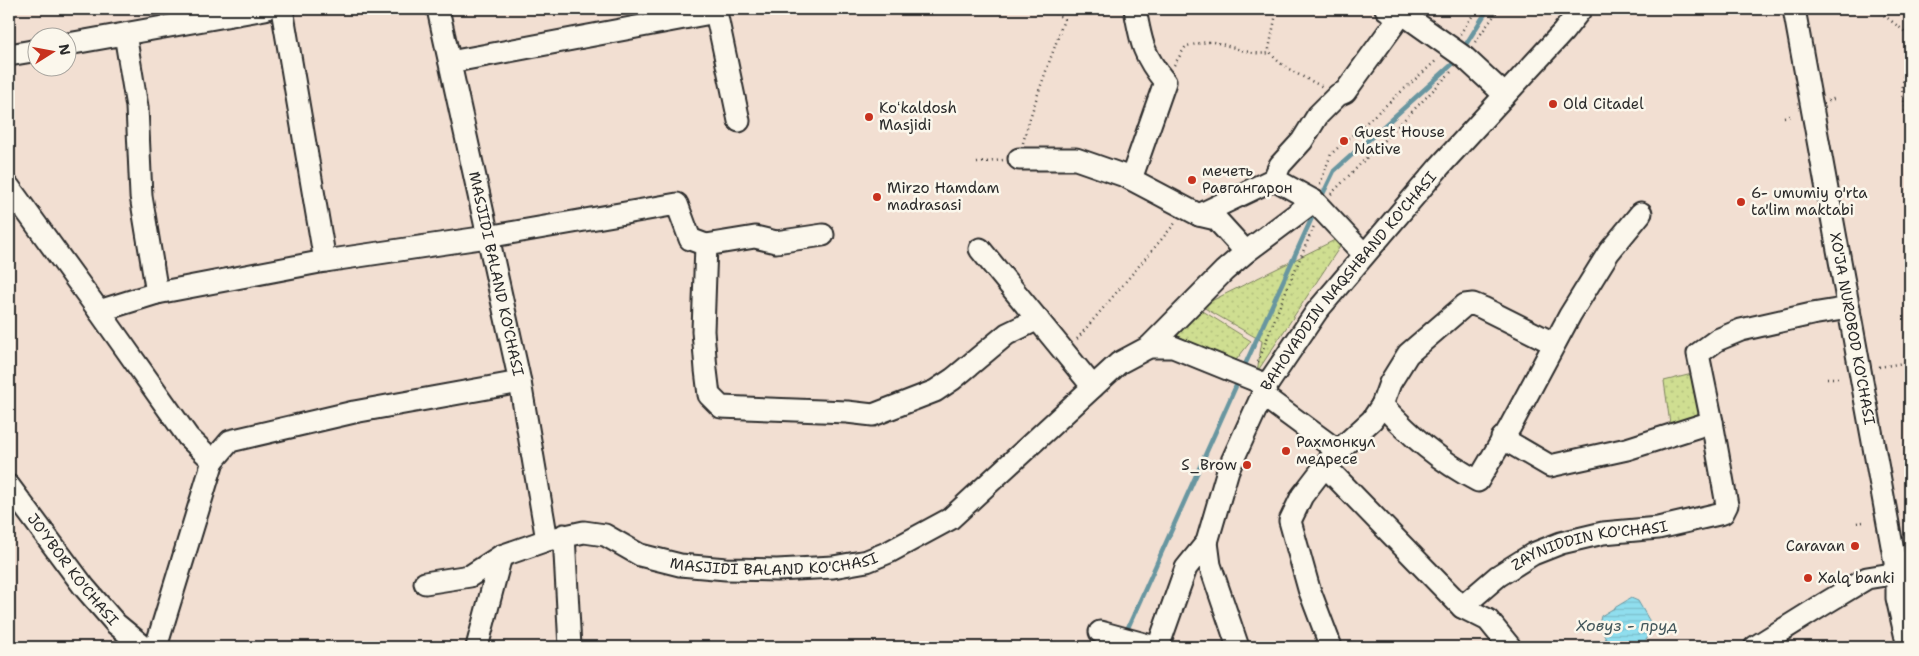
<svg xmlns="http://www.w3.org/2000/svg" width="1919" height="656" viewBox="0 0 1919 656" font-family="'Shantell Sans',sans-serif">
	<defs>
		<pattern id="park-dots" width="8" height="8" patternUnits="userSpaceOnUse" patternTransform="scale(1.25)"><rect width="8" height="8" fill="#cfde91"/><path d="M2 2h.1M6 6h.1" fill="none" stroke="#b2bf7d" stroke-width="1.8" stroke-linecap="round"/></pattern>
		<pattern id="water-rules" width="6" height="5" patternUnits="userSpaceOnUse" patternTransform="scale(1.25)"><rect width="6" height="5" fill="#90deee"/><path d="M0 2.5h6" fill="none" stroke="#7cbfcc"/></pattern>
	</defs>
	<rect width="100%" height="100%" fill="#f2dfd2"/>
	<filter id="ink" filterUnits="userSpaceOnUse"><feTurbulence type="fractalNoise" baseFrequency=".02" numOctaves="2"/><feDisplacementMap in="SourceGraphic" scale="10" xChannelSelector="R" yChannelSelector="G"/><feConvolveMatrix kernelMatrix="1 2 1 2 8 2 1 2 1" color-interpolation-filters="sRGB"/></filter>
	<g filter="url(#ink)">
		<!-- park -->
		<path fill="url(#park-dots)" stroke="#7d845e" d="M1349 233 1257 372 1262 341 1201 306Z
			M1198 308 1251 341 1233 364 1171 332Z
			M1696 373 1705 420 1671 431 1664 381Z"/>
		<!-- water -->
		<path fill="url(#water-rules)" stroke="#6896a0" d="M1631 598 1638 601 1653 627C1643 651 1636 647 1612 647L1609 646 1599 624 1601 616Z"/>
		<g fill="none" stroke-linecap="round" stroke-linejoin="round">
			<!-- stream -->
			<path stroke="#6896a0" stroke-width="4.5" d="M1463 49 1488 9
				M1320 200 1334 171 1457 60
				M1244 367 1315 211
				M1126 632 1236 386"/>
			<defs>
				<g id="minor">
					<path d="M282 9 325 261"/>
					<path id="s1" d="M438 9 520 382 547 540"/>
					<path d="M1386 9 1400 16H1406L1464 57 1505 95"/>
					<path id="s2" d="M1794 9 1897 573V598L1908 647"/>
					<path d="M125 34 137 107 141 196 157 293"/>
					<path d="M68 44 265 9"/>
					<path d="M9 55 38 50"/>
					<path d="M450 62 716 12 739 121"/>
					<path d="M1019 159H1076L1125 176 1199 215 1216 219 1246 252"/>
					<path d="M1131 179 1165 82C1143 55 1141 42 1135 9"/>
					<path d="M1274 179 1314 201"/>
					<path d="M9 187 99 311 188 437 213 461"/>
					<path d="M1199 215 1274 179 1280 165 1302 141 1318 115 1338 95 1345 92 1400 16"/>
					<path d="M706 245 703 331 706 370 709 395 721 407 847 412 873 415 935 391 953 379 1007 334 1038 319"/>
					<path d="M980 249 1093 387"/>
					<path d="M99 311 157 293 325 261 487 237 677 204 690 239 706 245 755 237 776 242 823 235"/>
					<path d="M1149 347 1224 271 1246 252 1314 201 1357 247"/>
					<path d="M1262 395 1338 451"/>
					<path d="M1382 405 1390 383 1408 354 1465 305 1473 304 1483 308 1553 343"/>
					<path d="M1502 438 1550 466 1627 449 1712 422"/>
					<path d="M1325 466 1462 607 1488 620 1510 647"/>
					<path id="s3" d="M9 486 84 587 116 624 144 647"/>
					<path d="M564 535 570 647"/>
					<path d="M1207 542 1210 565 1238 647"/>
					<path id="s4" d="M425 583 470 576 501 556 547 540 584 532 605 535 640 555 680 565 726 569 777 570 833 567 867 561 889 552 950 519 1119 363 1149 347H1173L1267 385"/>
					<path id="s5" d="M1462 607 1498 576 1533 554 1561 543 1603 533 1658 528 1723 513 1727 505 1712 422 1698 354 1717 340 1741 330 1812 314 1849 308"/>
					<path d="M1100 632 1155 647"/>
					<path d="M156 647 213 461 230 441 354 412 520 382"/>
					<path d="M477 647 501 556"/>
					<path id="s6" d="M1158 647 1186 568 1207 542 1228 470 1267 385 1317 311 1440 166 1563 32 1581 9"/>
					<path d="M1331 647 1309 589 1290 521 1302 496 1328 462 1338 451 1372 420 1382 405C1411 436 1439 461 1478 481L1510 427 1570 315 1609 252 1641 213"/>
					<path d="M1755 647 1824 604 1867 578 1910 571"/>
				</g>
			</defs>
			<!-- minor casing -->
			<use href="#minor" stroke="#2b2b2b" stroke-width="25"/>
			<!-- path -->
			<path stroke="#2b2b2b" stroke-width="2.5" stroke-dasharray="1 4" stroke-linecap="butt" d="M1277 9 1269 49C1274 65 1308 79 1323 87
				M1876 9 1908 34
				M1910 32 1908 34 1902 93 1910 139
				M1460 34 1477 9
				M1475 42 1499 9
				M1174 65 1186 46C1193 45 1208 41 1213 42 1233 46 1250 56 1270 53
				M1828 101 1836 98
				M1784 117 1790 116
				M1023 143C1034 100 1051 60 1064 19L1049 9
				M977 163 1003 160
				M1320 184 1331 154 1438 59
				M1331 194 1453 70
				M1077 339 1177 221
				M1258 362 1281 303 1314 226
				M1879 367 1910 362
				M1827 378H1838
				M1907 514H1910
				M1857 523 1863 522
				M1569 647H1578"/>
			<!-- minor -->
			<use href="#minor" stroke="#fbf7ec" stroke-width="21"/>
		</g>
	</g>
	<!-- markers -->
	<g fill="#c8321e" stroke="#fbf7ec" stroke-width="2">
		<circle cx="1553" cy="104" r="5"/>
		<circle cx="869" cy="117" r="5"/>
		<circle cx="1344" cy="141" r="5"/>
		<circle cx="1192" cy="180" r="5"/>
		<circle cx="877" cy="197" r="5"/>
		<circle cx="1741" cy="202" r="5"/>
		<circle cx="1286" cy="451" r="5"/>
		<circle cx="1247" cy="465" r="5"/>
		<circle cx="1855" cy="546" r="5"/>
		<circle cx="1808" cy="578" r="5"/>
	</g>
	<g text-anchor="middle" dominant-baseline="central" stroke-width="5" stroke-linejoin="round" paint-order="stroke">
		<!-- poi labels -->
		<g font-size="15" fill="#2b2b2b" stroke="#fbf7ec" text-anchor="start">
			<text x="1563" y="104">Old Citadel</text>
			<text x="879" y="108">Koʻkaldosh<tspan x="879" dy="17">Masjidi</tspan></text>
			<text x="1354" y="132">Guest House<tspan x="1354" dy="17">Native</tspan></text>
			<text x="1202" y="171">мечеть<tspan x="1202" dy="17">Равгангарон</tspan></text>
			<text x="887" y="188">Mirzo Hamdam<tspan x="887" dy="17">madrasasi</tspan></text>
			<text x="1751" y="193">6- umumiy o'rta<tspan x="1751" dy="17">ta'lim maktabi</tspan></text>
			<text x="1296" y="442">Рахмонкул<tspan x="1296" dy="17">медресе</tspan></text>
			<text x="1237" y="465" text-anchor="end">S_Brow</text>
			<text x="1845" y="546" text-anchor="end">Caravan</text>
			<text x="1818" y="578">Xalq banki</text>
		</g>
		<!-- street labels -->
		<g font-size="15" fill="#2b2b2b" stroke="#fbf7ec">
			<text stroke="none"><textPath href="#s1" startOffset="271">MASJIDI BALAND KO'CHASI</textPath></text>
			<text stroke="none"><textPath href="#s6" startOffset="418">BAHOVADDIN NAQSHBAND KO'CHASI</textPath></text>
			<text stroke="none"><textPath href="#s2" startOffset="325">XO'JA NUROBOD KO'CHASI</textPath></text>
			<text stroke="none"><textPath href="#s5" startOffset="146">ZAYNIDDIN KO'CHASI</textPath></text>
			<text stroke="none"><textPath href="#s4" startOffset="366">MASJIDI BALAND KO'CHASI</textPath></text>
			<text stroke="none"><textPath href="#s3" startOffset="105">JO'YBOR KO'CHASI</textPath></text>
		</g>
		<!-- water labels -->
		<g font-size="16" font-style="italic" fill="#44585c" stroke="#fbf7ec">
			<text x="1627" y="625">Ховуз - пруд</text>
		</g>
	</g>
	<!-- margin -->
	<rect width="1919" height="656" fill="none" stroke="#fbf7ec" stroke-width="30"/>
	<rect x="15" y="15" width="1889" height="626" fill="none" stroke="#2b2b2b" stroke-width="2" filter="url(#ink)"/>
	<!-- north arrow -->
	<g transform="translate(52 52) rotate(79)"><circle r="24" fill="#fbf7ec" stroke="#a8a59f"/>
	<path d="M0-4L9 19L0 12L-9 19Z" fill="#c8321e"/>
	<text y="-8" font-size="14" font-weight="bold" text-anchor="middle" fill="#2b2b2b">N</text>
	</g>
</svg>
